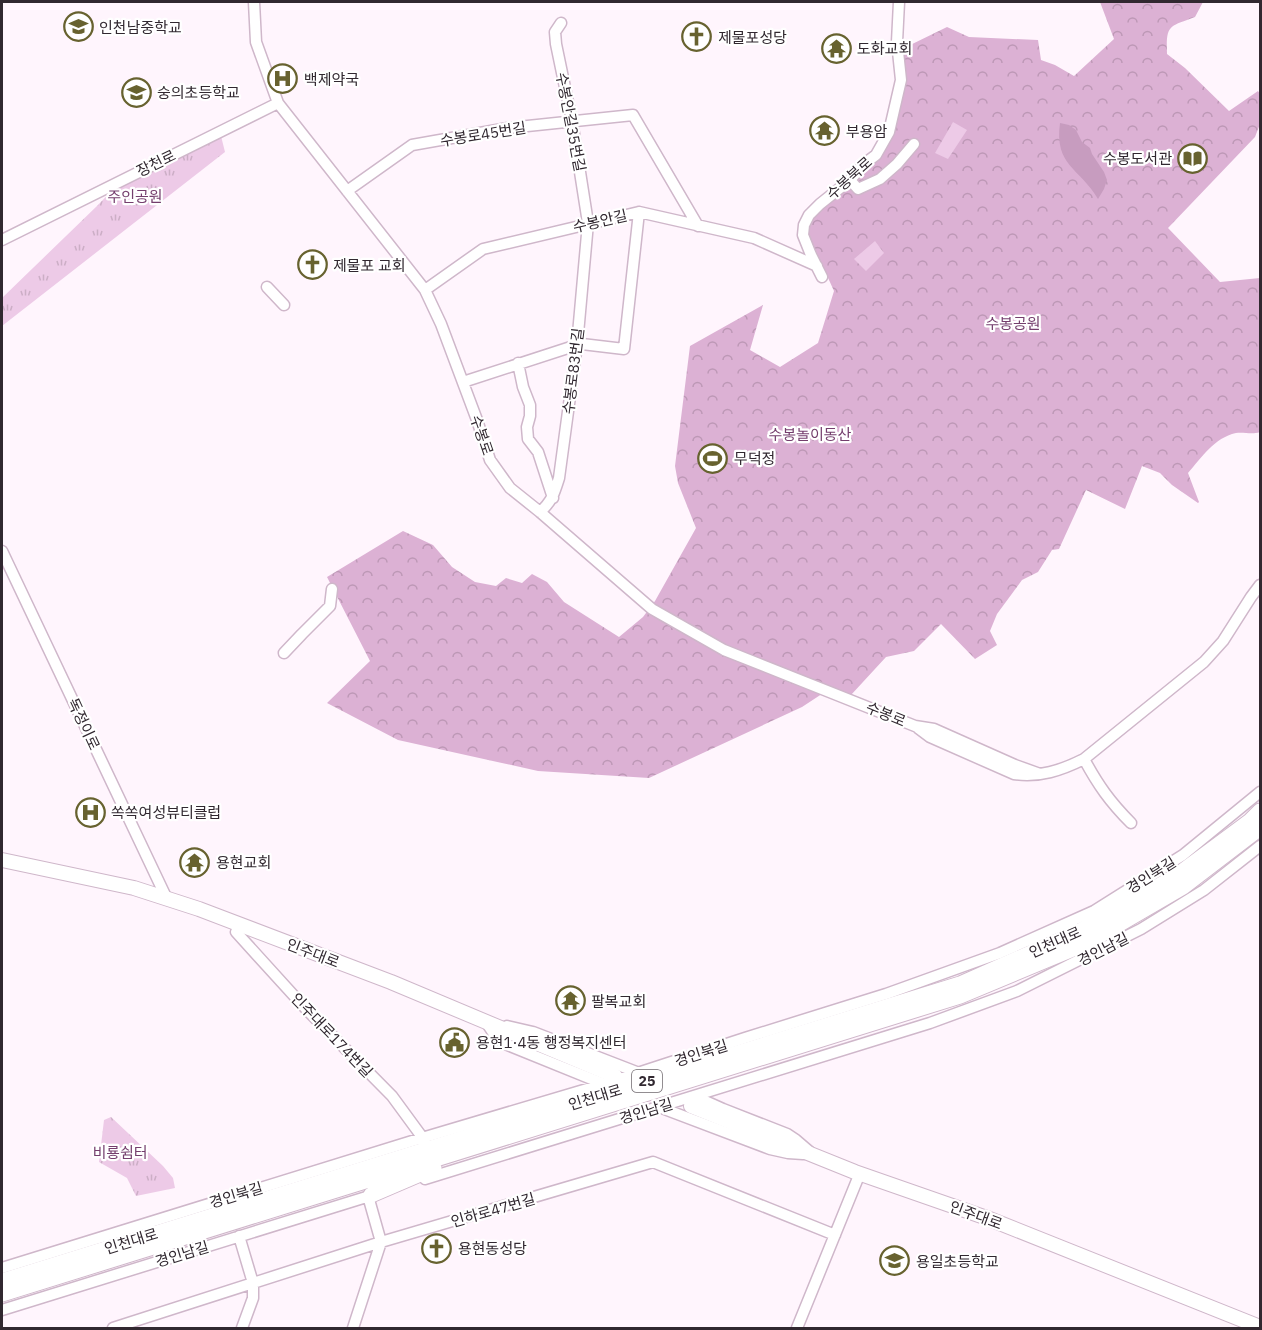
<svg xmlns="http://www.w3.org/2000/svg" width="1262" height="1330" viewBox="0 0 1262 1330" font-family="'IBM Plex Sans','Noto Sans KR',sans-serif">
	<defs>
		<pattern id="grass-tufts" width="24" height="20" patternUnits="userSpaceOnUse" patternTransform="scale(1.5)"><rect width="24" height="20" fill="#edcae7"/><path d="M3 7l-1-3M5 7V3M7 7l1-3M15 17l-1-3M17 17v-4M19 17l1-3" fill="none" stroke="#ccaec6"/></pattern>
		<pattern id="forest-crowns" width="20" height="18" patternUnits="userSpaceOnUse" patternTransform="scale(1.5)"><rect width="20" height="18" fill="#dcb1d4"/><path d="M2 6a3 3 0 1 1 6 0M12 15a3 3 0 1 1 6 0" fill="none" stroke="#bd98b6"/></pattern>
	</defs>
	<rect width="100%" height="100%" fill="#fff5fd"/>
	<!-- grass -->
	<path fill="url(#grass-tufts)" d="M220 132 225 152 2 326V298L97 206 121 181Z
		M111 1117 163 1166 173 1178 175 1188 136 1196 127 1178 99 1162 104 1120Z"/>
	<!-- forest -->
	<path fill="url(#forest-crowns)" d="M1100 2H1203L1195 17C1169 27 1166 24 1167 54L1185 68 1229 111 1258 91 1260 94V124L1255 137 1168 228 1220 282 1260 278V432C1252 435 1245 432 1236 433 1214 438 1202 457 1188 473L1199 502 1198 503 1172 485 1160 473 1142 466 1125 509 1086 490 1059 549 1052 550 1038 572 1022 580 997 614 990 631 997 645 975 659 941 624 914 651 886 657 851 695 831 688 802 707 649 778 538 771 398 740 327 703 370 661 327 577 403 531 433 545 452 567 475 582 496 586 506 578 522 583 532 574 547 582 564 602 619 637 643 617 655 601 696 528 678 483 675 466 690 346 763 305 750 350 780 367 818 343 834 291 804 225 850 180 889 132 902 49 947 27 969 37 1038 40 1041 60 1055 65 1074 76 1114 39Z"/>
	<!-- pitch -->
	<path fill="#edcae7" d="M953 122 967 130 948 159 935 153Z
		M875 241 884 253 866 271 854 259Z"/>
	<!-- water -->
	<path fill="#c79cbf" d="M1060 123 1069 125 1076 130 1082 142 1090 148 1092 154 1104 172 1107 180 1104 189 1098 199C1080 168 1054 166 1060 123Z"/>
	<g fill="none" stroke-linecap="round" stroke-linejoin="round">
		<defs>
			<path id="minor" d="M254 2 256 42 278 103 425 290 441 324 477 420 490 460 510 488 540 512 652 609 724 650 915 726 934 729 1015 765 1040 774
				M850 180 858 189 880 179 897 164 914 144
				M347 191 412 145 508 128 633 115 698 226
				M2 240 278 103
				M822 277 811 255 803 235 804 225 809 215 820 204 850 180 864 164 876 155 889 132 901 80 897 42 899 2
				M267 287 284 305
				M425 290 483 249 639 212 754 238 817 266
				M518 363 523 387 530 405V416L527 427 528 439 538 452 553 498
				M463 382 577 345 582 344 624 349 639 212
				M540 512C552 501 554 494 559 478L577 345 588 223 572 121 556 44 555 32 561 23
				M2 551 166 897
				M284 653 302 634 330 606 332 589
				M918 728 930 737 1014 774C1039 778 1062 770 1084 759L1204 662 1223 641 1251 597 1260 585
				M1084 759C1098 785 1110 802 1131 823
				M236 932 306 1009 392 1096 425 1141
				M486 1022 494 1034 505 1044 604 1084
				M507 1026 533 1032 639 1073
				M694 1096 723 1109 787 1134 796 1140 810 1152
				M659 1107 770 1149 788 1153 803 1154
				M425 1179 930 1023 1017 991 1141 929 1204 890 1260 846
				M239 1236 253 1283V1298L242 1328
				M2 1268 422 1138 604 1084 745 1038 886 994 1000 953 1094 911 1183 855 1260 792
				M2 1310 376 1194
				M113 1328 381 1242 653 1162 835 1235
				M353 1328 381 1242 368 1196
				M797 1328 860 1173"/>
			<path id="major" d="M2 860 134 888 199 909 391 982 615 1076
				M691 1106 855 1172 987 1218 1260 1327"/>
			<path id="highway" d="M371 1195 434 1168
				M2 1281 960 984 1078 932 1176 876 1250 821 1260 811
				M2 1294 960 996 1087 943 1183 887 1260 828"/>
		</defs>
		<!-- minor casing -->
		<use href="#minor" stroke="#cfb7ca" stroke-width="13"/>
		<!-- major casing -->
		<use href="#major" stroke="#cfb7ca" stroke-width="16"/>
		<!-- highway casing -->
		<use href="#highway" stroke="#cfb7ca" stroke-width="17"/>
		<!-- minor -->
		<use href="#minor" stroke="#fff" stroke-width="10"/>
		<!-- major -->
		<use href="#major" stroke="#fff" stroke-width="14"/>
		<!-- highway -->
		<use href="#highway" stroke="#fff" stroke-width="15"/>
	</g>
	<!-- icons -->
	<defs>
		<symbol id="school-ring" viewBox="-11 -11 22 22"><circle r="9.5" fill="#fff" stroke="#67622f" stroke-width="1.5"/><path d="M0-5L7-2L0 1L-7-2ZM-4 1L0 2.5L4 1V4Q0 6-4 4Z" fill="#67622f"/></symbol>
		<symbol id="church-ring" viewBox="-11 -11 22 22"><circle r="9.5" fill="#fff" stroke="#67622f" stroke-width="1.5"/><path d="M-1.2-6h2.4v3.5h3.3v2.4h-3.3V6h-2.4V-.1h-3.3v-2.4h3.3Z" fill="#67622f"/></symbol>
		<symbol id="temple-ring" viewBox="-11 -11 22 22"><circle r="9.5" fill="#fff" stroke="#67622f" stroke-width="1.5"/><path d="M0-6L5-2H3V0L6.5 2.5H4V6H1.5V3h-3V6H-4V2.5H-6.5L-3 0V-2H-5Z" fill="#67622f"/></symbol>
		<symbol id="hospital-ring" viewBox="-11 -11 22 22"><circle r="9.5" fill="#fff" stroke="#67622f" stroke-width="1.5"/><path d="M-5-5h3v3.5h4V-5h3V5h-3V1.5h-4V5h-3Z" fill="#67622f"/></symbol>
		<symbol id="library-ring" viewBox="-11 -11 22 22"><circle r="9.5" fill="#fff" stroke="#67622f" stroke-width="1.5"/><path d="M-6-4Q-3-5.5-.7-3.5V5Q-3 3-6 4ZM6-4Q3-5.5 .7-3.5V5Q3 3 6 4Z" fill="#67622f"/></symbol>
		<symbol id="stadium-ring" viewBox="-11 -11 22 22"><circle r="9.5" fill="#fff" stroke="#67622f" stroke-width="1.5"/><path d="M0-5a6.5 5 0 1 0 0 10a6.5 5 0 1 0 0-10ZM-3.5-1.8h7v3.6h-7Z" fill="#67622f"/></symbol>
		<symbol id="civic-ring" viewBox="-11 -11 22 22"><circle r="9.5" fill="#fff" stroke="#67622f" stroke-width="1.5"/><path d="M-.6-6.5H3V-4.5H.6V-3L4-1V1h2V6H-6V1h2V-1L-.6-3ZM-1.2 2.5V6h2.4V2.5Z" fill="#67622f"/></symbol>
	</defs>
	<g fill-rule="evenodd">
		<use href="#school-ring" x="62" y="10" width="33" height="33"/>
		<use href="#church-ring" x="680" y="20" width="33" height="33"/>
		<use href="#temple-ring" x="820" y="32" width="33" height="33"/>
		<use href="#hospital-ring" x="266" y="62" width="33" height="33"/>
		<use href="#school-ring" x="120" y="76" width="33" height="33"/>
		<use href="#temple-ring" x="808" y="114" width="33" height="33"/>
		<use href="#library-ring" x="1176" y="142" width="33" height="33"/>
		<use href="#church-ring" x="296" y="248" width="33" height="33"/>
		<use href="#stadium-ring" x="696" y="442" width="33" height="33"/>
		<use href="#hospital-ring" x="74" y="796" width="33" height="33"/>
		<use href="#temple-ring" x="178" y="846" width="33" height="33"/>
		<use href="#temple-ring" x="554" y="984" width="33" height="33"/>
		<use href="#civic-ring" x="438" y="1026" width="33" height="33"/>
		<use href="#church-ring" x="420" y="1232" width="33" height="33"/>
		<use href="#school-ring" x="878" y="1244" width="33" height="33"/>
	</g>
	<g text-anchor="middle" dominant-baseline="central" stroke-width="4.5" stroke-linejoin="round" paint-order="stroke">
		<!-- shield labels -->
		<rect fill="#fff" stroke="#6f686e" stroke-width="1.5" x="632" y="1070" width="30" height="22" rx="4.5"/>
		<g font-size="14" font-weight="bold" fill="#312830">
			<text x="647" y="1081">25</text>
		</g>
		<!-- poi labels -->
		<g font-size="15" fill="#312830" stroke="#fff" text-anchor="start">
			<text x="99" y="27">인천남중학교</text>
			<text x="718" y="37">제물포성당</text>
			<text x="857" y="48">도화교회</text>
			<text x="304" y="79">백제약국</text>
			<text x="157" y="92">숭의초등학교</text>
			<text x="846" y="131">부용암</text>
			<text x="1172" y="158" text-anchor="end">수봉도서관</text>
			<text x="333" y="265">제물포 교회</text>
			<text x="734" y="458">무덕정</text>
			<text x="111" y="812">쏙쏙여성뷰티클럽</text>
			<text x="216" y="862">용현교회</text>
			<text x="591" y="1001">팔복교회</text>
			<text x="476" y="1042">용현1·4동 행정복지센터</text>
			<text x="458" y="1248">용현동성당</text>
			<text x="916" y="1261">용일초등학교</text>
		</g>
		<!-- street labels -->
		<g font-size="15" fill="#312830" stroke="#fff">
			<text transform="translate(571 122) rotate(79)">수봉안길35번길</text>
			<text transform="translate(483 134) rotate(-9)">수봉로45번길</text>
			<text transform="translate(156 163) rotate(-26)">장천로</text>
			<text transform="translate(849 178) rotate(-42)">수봉북로</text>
			<text transform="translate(600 221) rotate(-13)">수봉안길</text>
			<text transform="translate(573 371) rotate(-83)">수봉로83번길</text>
			<text transform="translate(482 435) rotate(71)">수봉로</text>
			<text transform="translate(886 714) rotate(22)">수봉로</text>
			<text transform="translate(84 724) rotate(65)">독정이로</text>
			<text transform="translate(1151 875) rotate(-32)">경인북길</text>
			<text transform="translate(1055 942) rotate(-24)">인천대로</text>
			<text transform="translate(1103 949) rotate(-27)">경인남길</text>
			<text transform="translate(313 953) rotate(21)">인주대로</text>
			<text transform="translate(332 1035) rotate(46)">인주대로174번길</text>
			<text transform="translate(701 1053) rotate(-18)">경인북길</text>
			<text transform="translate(595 1097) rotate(-17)">인천대로</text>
			<text transform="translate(646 1111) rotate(-17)">경인남길</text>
			<text transform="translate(236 1195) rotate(-17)">경인북길</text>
			<text transform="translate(493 1210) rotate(-16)">인하로47번길</text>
			<text transform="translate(976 1215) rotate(20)">인주대로</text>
			<text transform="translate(131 1241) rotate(-17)">인천대로</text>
			<text transform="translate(182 1254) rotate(-17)">경인남길</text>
		</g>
		<!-- park labels -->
		<g font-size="15" fill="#743e6d" stroke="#fff">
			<text x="135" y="196">주인공원</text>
			<text x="1013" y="323">수봉공원</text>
			<text x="810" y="434">수봉놀이동산</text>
			<text x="120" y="1152">비룡쉼터</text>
		</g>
	</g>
	<!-- border -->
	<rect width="1262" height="1330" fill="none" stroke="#312830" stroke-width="6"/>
</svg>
